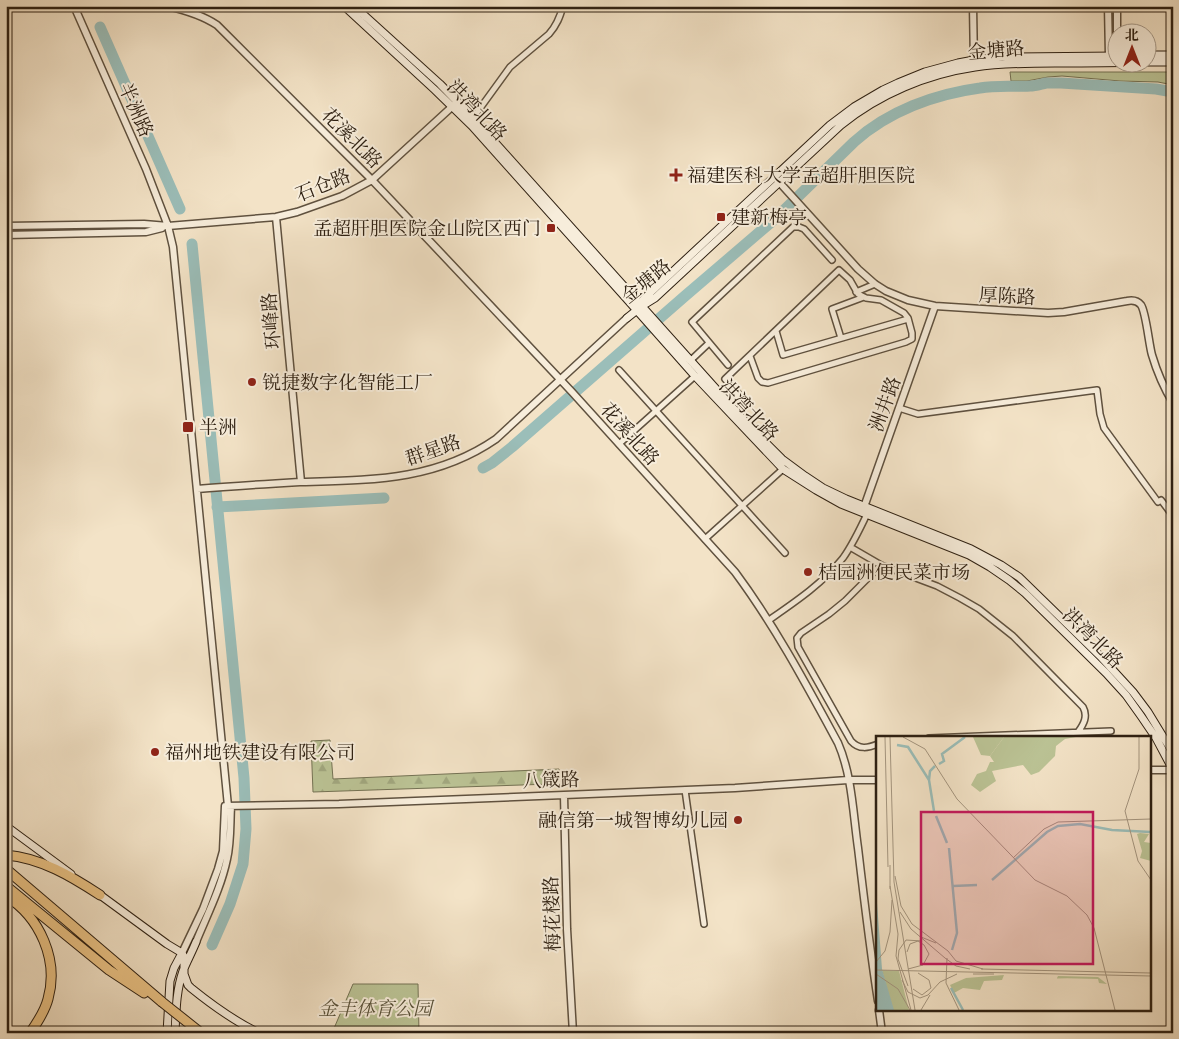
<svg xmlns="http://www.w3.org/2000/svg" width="1179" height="1039" viewBox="0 0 1179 1039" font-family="'IM FELL Great Primer','Noto Serif SC',serif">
	<defs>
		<pattern id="forest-firs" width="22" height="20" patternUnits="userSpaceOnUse" patternTransform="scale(1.25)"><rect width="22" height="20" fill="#bbc395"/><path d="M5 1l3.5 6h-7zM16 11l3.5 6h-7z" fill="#a1a77f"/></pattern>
	</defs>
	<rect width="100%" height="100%" fill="#f3e3c7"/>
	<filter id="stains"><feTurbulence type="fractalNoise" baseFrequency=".004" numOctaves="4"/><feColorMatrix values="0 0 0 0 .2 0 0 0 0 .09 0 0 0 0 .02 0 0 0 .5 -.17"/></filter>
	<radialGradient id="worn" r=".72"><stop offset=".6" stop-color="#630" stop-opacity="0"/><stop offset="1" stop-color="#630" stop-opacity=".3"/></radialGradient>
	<!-- forest -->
	<path fill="url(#forest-firs)" stroke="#747254" d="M330 740 333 779 559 769C559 777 558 780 551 784L313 792 311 741Z"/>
	<!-- park -->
	<path fill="#bbc395" stroke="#747254" d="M1010 72H1173V85L1158 82 1120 81 1062 76 1048 77 1027 81H1011Z
		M353 984H418L419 1033H332Z"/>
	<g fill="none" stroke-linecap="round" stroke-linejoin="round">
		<!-- river -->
		<path stroke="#9bbeb9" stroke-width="11" d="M100 27 180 209
			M192 244 244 778 246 829 243 864 230 904 212 945
			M483 468 492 463 512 447 685 296 776 218 854 142C888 111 935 94 980 88 997 85 1014 87 1030 86 1036 86 1041 84 1046 83 1051 83 1056 83 1061 83L1156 89 1173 92
			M217 507 384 498"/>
		<defs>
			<path id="minor" d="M473 118 510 67 549 34C557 25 560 17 563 6
				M856 292 875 284
				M776 331 783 355 908 319
				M841 338 832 309 864 297
				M691 360 709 343
				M728 365 692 322 793 227H799L804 229 832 260
				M619 370 785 553
				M729 403 738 393 725 379 839 270 850 280 858 294 866 298 881 300 904 313 908 318 912 333V339L906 342 768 383 762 382 758 378 750 356
				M899 408 918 414 1097 390 1100 414 1104 428 1158 502 1161 500 1173 516
				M619 444 695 376
				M705 539 783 469
				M850 547 881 565 937 586 960 598 979 609 1013 636 1083 707C1088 716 1084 724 1078 732
				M769 620C795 602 822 584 843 558 853 544 860 529 867 514
				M929 738 1111 731
				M878 744C868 748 859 750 851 741L798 647 797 638 801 633 829 614 845 601 881 565
				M685 790 704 924"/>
			<path id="tertiary" d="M74 6 146 169 168 226 173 247 228 806
				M167 6C185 10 202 15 217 25L372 180 572 392 735 572C775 626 806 684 838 743 852 775 853 813 858 848 864 899 870 950 878 1001
				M973 6 974 65
				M1108 6 1109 56
				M1117 32V6
				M779 182 858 269 875 284 886 291 908 300 935 306 1048 313 1064 312 1127 301C1132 300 1137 300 1141 305 1146 312 1149 345 1152 355 1157 372 1164 388 1173 403
				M276 217 301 482
				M6 226 144 224 168 226 276 217 297 212 342 196 372 180 455 104
				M6 235 146 232 162 228
				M197 489C232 486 266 484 300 482 371 480 435 481 496 439L627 318
				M863 510 935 306
				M1150 770H1173
				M564 795 567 929 573 1033
				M196 942C207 915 221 888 227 859 231 842 230 824 231 806
				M182 953 203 909 218 869 223 851 225 806 339 804 564 795 735 788 848 780H878
				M879 1010 882 1033"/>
			<path id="secondary" d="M344 6 435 90 472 126 625 297 695 376 783 469 816 490 841 504 969 555 990 567 1009 580 1025 593 1106 673 1126 695 1141 716 1156 738 1173 770
				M354 6 440 84 473 118 752 429 782 459 805 476 823 488 846 499 971 549 1001 565 1019 577 1100 656 1133 692 1148 712 1173 753
				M1146 55H1173
				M1146 62H1173
				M637 306 651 292 830 125 854 107 883 90 898 83 925 72 958 63 974 60 1002 57 1116 56
				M627 318 642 306 655 298 841 125C879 94 927 74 975 67 1002 63 1028 63 1055 63 1083 63 1111 63 1139 62
				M6 826 71 874
				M96 892 167 944 182 953 184 957V974L188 985 191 988C212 1005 234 1021 259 1033
				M167 1033 170 981 174 968 182 953
				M175 1033C176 1012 176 991 183 971 187 961 192 952 196 942"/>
			<path id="trunk" d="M6 855C41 858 71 876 100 895
				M6 869 162 1002
				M6 886 109 970 144 993
				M6 896C40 917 59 960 48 999 45 1011 37 1023 30 1033"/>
		</defs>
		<!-- minor casing -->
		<use href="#minor" stroke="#5f513f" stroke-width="8"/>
		<!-- tertiary casing -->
		<use href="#tertiary" stroke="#5f513f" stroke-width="9"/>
		<!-- secondary casing -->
		<use href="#secondary" stroke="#2e2012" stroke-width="9"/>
		<!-- trunk casing -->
		<use href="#trunk" stroke="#2e2012" stroke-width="11"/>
		<!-- minor -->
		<use href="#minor" stroke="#f7eddb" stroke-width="5"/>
		<!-- tertiary -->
		<use href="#tertiary" stroke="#f7eddb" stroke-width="6"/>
		<!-- secondary -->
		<use href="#secondary" stroke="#f7eddb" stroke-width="7"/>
		<!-- trunk -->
		<use href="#trunk" stroke="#eac284" stroke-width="9"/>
		<defs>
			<path id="trunk-bridge" d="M162 1002 201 1033"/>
		</defs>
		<!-- trunk-bridge casing -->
		<use href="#trunk-bridge" stroke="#2e2012" stroke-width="11" stroke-linecap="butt"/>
		<!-- trunk-bridge -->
		<use href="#trunk-bridge" stroke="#eac284" stroke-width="9"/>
	</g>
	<!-- markers -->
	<g fill="#8f2418" stroke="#f7eddb" stroke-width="2">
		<path d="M673.5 167.5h5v5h5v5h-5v5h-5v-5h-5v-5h5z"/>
		<rect x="716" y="212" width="10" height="10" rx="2.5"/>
		<rect x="546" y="223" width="10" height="10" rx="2.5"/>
		<circle cx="252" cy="382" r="5"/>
		<rect x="182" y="421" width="12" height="12" rx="2.5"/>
		<circle cx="808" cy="572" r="5"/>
		<circle cx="155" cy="752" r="5"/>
		<circle cx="738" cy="820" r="5"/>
	</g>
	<g text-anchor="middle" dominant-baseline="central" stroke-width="4" stroke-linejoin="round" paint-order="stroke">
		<!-- street labels -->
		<g font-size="19" fill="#2e2012" stroke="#f7eddb">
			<text transform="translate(996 50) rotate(-5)">金塘路</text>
			<text transform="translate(136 110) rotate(66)">半洲路</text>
			<text transform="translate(477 110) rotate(46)">洪湾北路</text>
			<text transform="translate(352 138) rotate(45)">花溪北路</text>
			<text transform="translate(323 185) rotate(-22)">石仓路</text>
			<text transform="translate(646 281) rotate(-39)">金塘路</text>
			<text transform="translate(1007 296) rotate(3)">厚陈路</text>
			<text transform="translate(271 321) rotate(-95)">环峰路</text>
			<text transform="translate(885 404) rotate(-70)">洲井路</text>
			<text transform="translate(749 410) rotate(47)">洪湾北路</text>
			<text transform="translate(630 434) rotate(48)">花溪北路</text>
			<text transform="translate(433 450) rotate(-19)">群星路</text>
			<text transform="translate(1093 638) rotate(45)">洪湾北路</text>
			<text transform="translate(551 780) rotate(-2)">八箴路</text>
			<text transform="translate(552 914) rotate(-92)">梅花楼路</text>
		</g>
		<!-- poi labels -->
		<g font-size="19" fill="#2e2012" stroke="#f7eddb" text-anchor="start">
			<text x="687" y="175">福建医科大学孟超肝胆医院</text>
			<text x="731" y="217">建新梅亭</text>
			<text x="541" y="228" text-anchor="end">孟超肝胆医院金山院区西门</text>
			<text x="262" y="382">锐捷数字化智能工厂</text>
			<text x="199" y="427">半洲</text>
			<text x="818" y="572">桔园洲便民菜市场</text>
			<text x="165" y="752">福州地铁建设有限公司</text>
			<text x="728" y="820" text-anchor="end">融信第一城智博幼儿园</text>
		</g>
		<!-- park labels -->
		<g font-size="19" font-style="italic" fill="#585139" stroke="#f7eddb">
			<text x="375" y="1008">金丰体育公园</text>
		</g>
	</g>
	<!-- overview -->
	<g transform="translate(876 736)">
		<rect width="275" height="275" fill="#f3e3c7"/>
		<path d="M264 97 273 98 268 106 275 107V125L264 122 266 115 261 98Z" fill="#bbc395"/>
		<path d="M128 1H200L189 3 180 10 179 20 163 36 155 39 147 29 116 35 120 45 104 56 95 49 101 38 110 35 114 26H118L114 20Z" fill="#bbc395"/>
		<path d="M97 1H128L114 20 105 19ZM6 234 23 235 33 274H17ZM128 239 126 244 108 245 104 254 87 252 78 257 74 249 90 242ZM182 240 222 241 231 248 223 247 222 243 181 242 179 246Z" fill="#bbc395"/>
		<path d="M0 154 6 233 18 274H0Z" fill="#9bbeb9"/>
		<path fill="none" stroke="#9bbeb9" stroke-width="2.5" d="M21 9 32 11 53 44 58 75M63 28 68 25 66 18 89 1M53 44 54 35 59 30M60 80 71 107M73 112 81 197 76 214M116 144 171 96 182 90 204 88 236 94 275 96M77 150 101 149M75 252 87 274"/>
		<path fill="none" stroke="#a4957f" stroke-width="1" d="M9 1 12 131M14 1 18 146 39 274M27 1 49 13 81 63 159 144 191 160 211 179 218 192 239 274M263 1V33L249 75 262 125 275 144M137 122 168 93 182 86 275 83M14 129V153M19 140 25 170 36 188 72 215 80 225 107 233M14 150 22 198 20 220 35 274M24 176 35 193 69 222 80 230 94 233M45 201 60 207M31 216 34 208 42 205 48 209 53 218 47 229 32 233M71 222 70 247 83 274M0 226 9 215 14 196 16 164M105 233 275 237M0 234 275 240M0 238 22 253 34 274M97 238H118M26 244 32 256 44 262 52 259 64 246 81 238M32 250 22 223 23 214 30 204 46 205M37 253 46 259 55 252 53 244 42 237M45 274 54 259"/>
		<path fill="#c2185b" fill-opacity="0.15" stroke="#c2185b" stroke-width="2.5" d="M45 76H217V228H45Z"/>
		<rect width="275" height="275" fill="none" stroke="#2e2012" stroke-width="2.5"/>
	</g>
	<!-- margin -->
	<rect width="1179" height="1039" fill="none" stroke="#f3e3c7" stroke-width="25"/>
	<rect x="8" y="8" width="1164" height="1024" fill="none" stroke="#2e2012" stroke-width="2.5"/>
	<rect x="12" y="12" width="1154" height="1014" fill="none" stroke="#2e2012"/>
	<!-- north arrow -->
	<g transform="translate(1132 48)"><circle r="24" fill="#f7eddb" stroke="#a79b8b"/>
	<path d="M0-4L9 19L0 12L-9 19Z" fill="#8f2418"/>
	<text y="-8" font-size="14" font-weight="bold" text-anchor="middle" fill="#2e2012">北</text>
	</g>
	<rect width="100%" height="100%" filter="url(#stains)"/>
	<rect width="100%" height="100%" fill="url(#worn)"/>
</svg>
